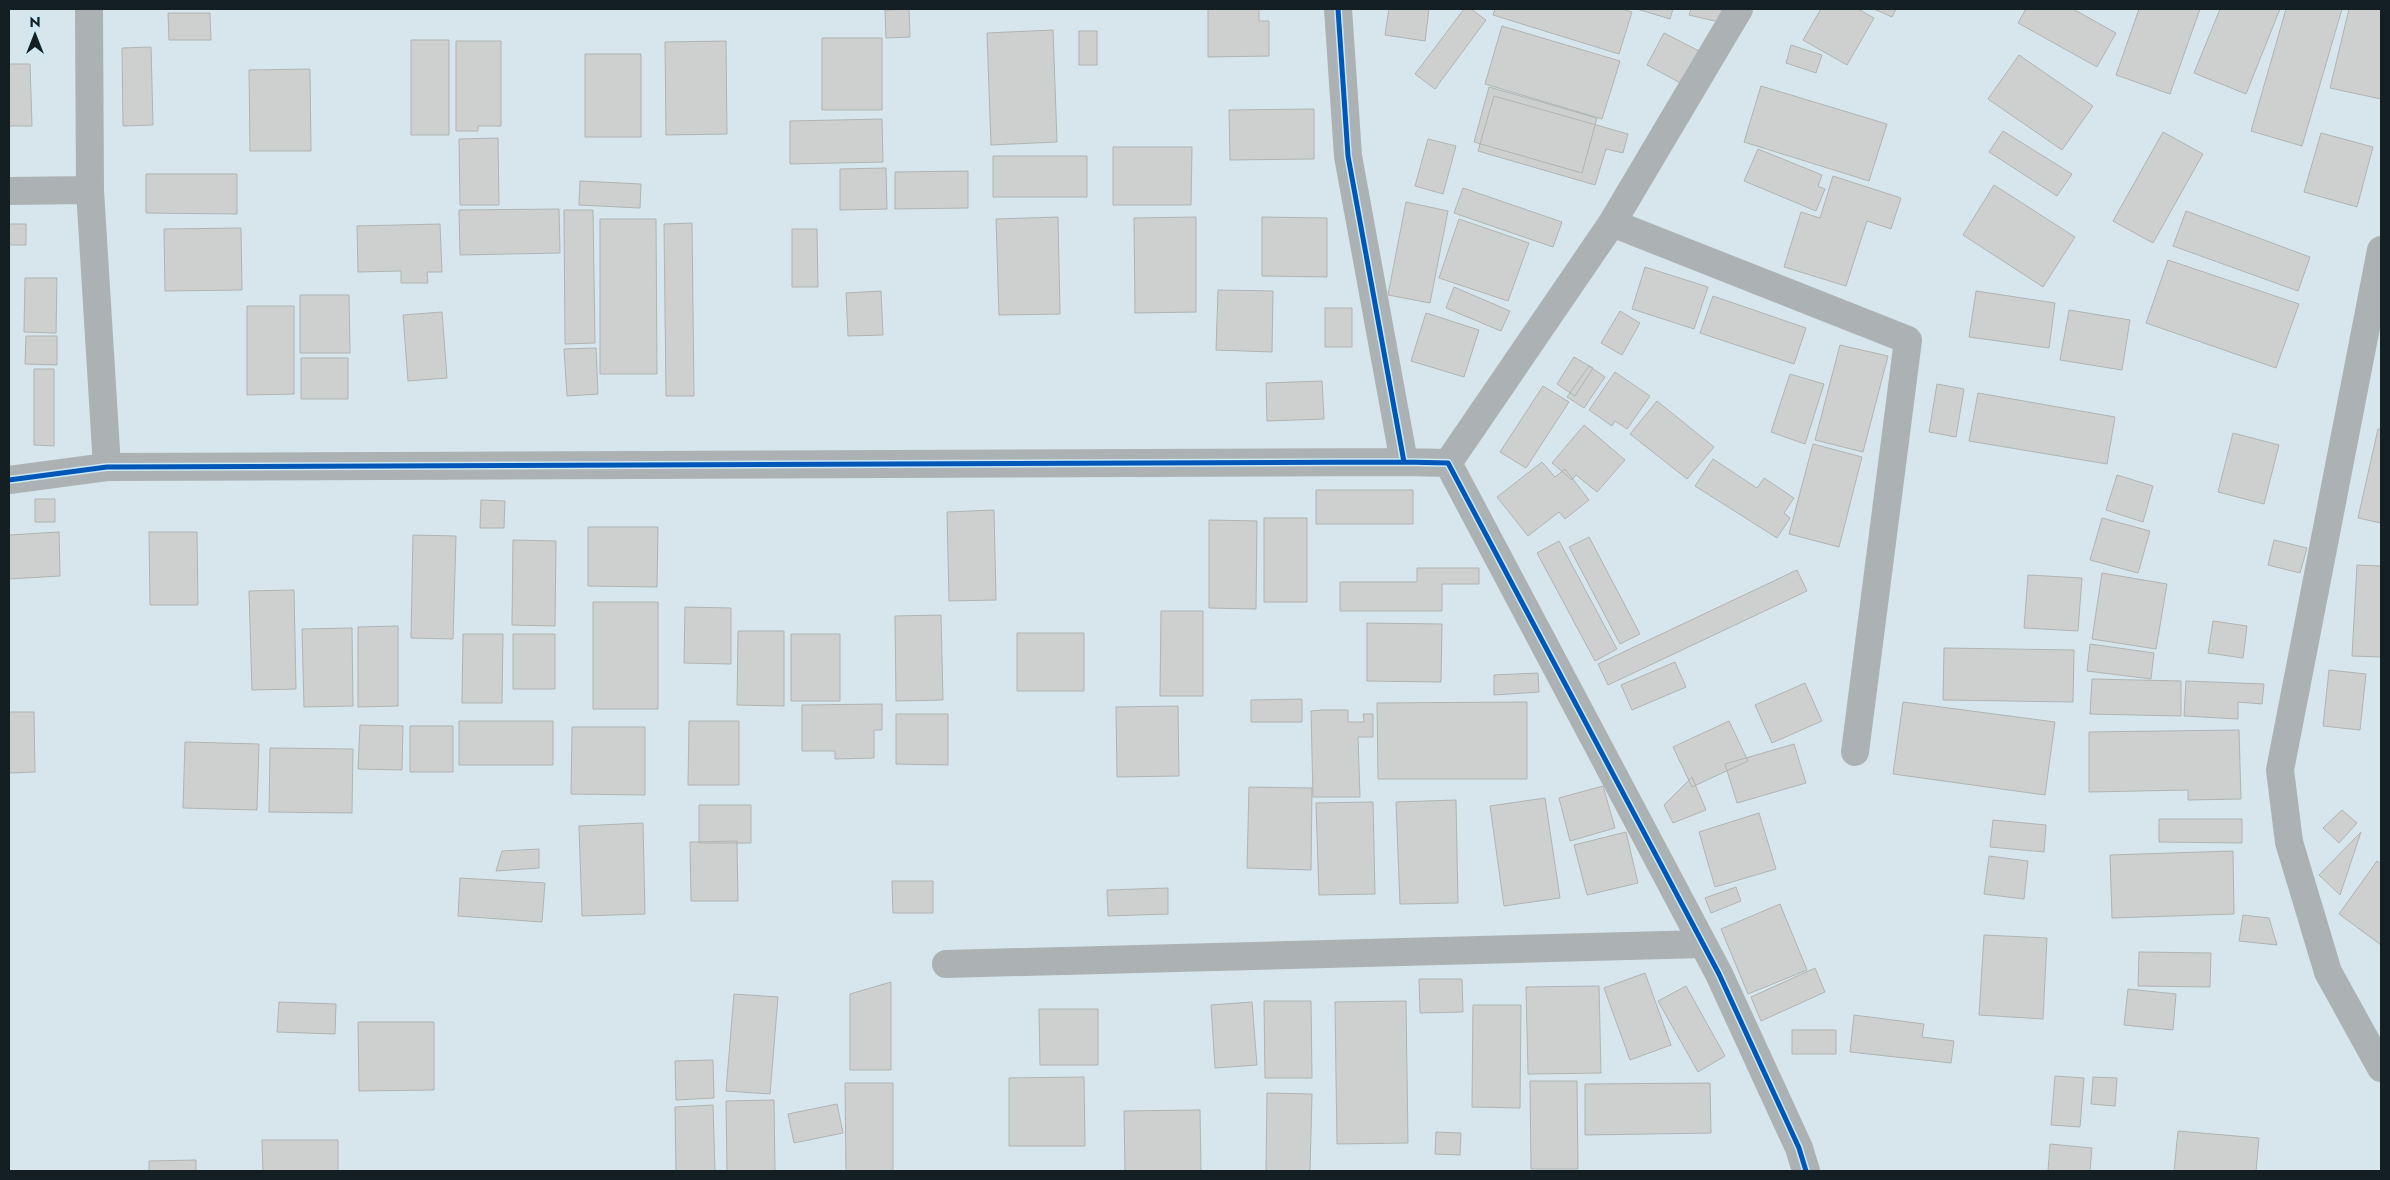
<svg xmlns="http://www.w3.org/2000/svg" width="2390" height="1180" viewBox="0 0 2390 1180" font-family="Jost,sans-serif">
	<rect width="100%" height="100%" fill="#d6e6ec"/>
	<!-- building -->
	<path fill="#cdd0cf" stroke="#b0b4b3" d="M909 9 910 37 886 38 885 10Z
		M1208 9H1259V21H1269V56L1208 57Z
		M1389 9H1429L1425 41 1385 35Z
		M1464 9H1471L1486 20 1435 89 1415 74Z
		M1495 9H1622L1632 12 1619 54 1493 15Z
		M1637 9H1673L1670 19Z
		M1691 9H1722L1719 22 1689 15Z
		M1821 9H1858L1874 18 1847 65 1803 40Z
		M1874 9H1896L1892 17Z
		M2026 9H2073L2116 33 2097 67 2018 23Z
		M2139 9H2200L2170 94 2116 75Z
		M2220 9H2280L2246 94 2194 73Z
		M2286 9H2342L2302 146 2251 131Z
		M2349 9H2381V99L2330 88Z
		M168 13H210L211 40H169Z
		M1502 26 1620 61 1602 119 1485 84Z
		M1053 30 1057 142 991 145 987 33Z
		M1079 31H1097V65H1079Z
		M1664 33 1703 53 1686 86 1647 65Z
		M822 38H882V110H822Z
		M411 40H449V135H411Z
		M456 41H501V126H478V131H456Z
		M726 41 727 134 666 135 665 42Z
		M1791 45 1822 55 1816 73 1786 63Z
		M151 47 153 125 123 126 122 48Z
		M585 54H641V137H585Z
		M2019 55 2093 106 2062 150 1988 99Z
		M9 64H30L32 126H9Z
		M310 69 311 151H250L249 70Z
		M1761 86 1887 124 1869 181 1744 142Z
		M1489 87 1597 118 1582 173 1474 142Z
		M1494 96 1628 134 1623 153 1606 149 1595 185 1478 151Z
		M1314 109V159L1230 160 1229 110Z
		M882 119 883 162 790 164V121Z
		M2003 131 2072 174 2057 196 1989 152Z
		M2163 132 2203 154 2153 243 2113 221Z
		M2321 133 2373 147 2357 207 2304 192Z
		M498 138 499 205H460L459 139Z
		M1428 139 1456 146 1443 194 1415 186Z
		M1113 147H1192L1191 205H1113Z
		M1758 149 1822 175 1818 186 1825 189 1816 211 1744 181Z
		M993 156H1087V197H993Z
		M886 168 887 209 840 210V169Z
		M968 171V208L895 209V172Z
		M146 174H237V214L146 213Z
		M1833 176 1901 198 1891 229 1867 221 1846 286 1784 267 1801 212 1820 218Z
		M580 181 641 184 640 208 579 205Z
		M1994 185 2075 237 2043 287 1963 235Z
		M1463 188 1562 222 1553 247 1454 213Z
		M1406 202 1448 211 1430 303 1388 295Z
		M559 209 560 253 460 255 459 210Z
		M564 210H593L595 343 565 344Z
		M2186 211 2310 257 2298 291 2173 246Z
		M1058 217 1060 314 999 315 996 219Z
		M1196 217V312L1135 313 1134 218Z
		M1262 217 1327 218V277L1262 276Z
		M600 219H656L657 374H600Z
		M1459 219 1529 243 1508 301 1439 278Z
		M692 223 694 396H666L664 224Z
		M9 224H26V245H9Z
		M440 224 442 272H427L428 283H401V271L358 272 357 226Z
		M241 228 242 290 165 291 164 229Z
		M792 229H817L818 287H792Z
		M2168 260 2299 304 2276 368 2146 323Z
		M1645 267 1708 287 1694 329 1632 309Z
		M25 278H57L56 333 24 332Z
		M1454 287 1510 311 1501 331 1446 308Z
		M1218 290 1273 291 1272 352 1216 350Z
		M881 291 883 335 848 336 846 293Z
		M1976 291 2055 303 2049 348 1969 337Z
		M300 295H349L350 353H300Z
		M1713 296 1806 328 1794 364 1700 333Z
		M247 306H294V394L247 395Z
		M1325 308H1352V347H1325Z
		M2069 310 2130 320 2122 370 2060 360Z
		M1620 311 1640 323 1622 355 1601 343Z
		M442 312 447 378 408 381 403 315Z
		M1426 313 1479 330 1464 377 1411 361Z
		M26 336H57V365L25 364Z
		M1840 345 1888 356 1863 452 1815 440Z
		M596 348 598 394 567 396 564 349Z
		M1574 357 1593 368 1575 396 1557 384Z
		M301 358H348V399H301Z
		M1589 366 1605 377 1584 408 1567 397Z
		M34 369H54V446L34 445Z
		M1615 372 1650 396 1627 429 1615 421 1612 426 1589 410Z
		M1790 374 1824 384 1805 444 1771 432Z
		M1322 381 1324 419 1267 421 1266 383Z
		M1937 384 1964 389 1956 437 1929 432Z
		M1543 386 1569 402 1526 468 1500 452Z
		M1978 393 2115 417 2107 464 1969 441Z
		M1657 401 1714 447 1687 479 1630 434Z
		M1584 425 1625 460 1597 492 1576 475 1572 480 1552 463Z
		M2378 429H2381V523L2358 518Z
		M2233 433 2279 445 2264 504 2218 492Z
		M1813 444 1862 457 1839 547 1789 534Z
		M1713 459 1757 488 1764 478 1794 498 1784 513 1790 518 1777 538 1695 486Z
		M1542 462 1555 477 1565 469 1589 500 1565 519 1559 512 1528 536 1497 497Z
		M2117 475 2153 486 2143 522 2106 510Z
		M1316 490H1413V524H1316Z
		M35 499H55V522H35Z
		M481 500 505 501 504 528H480Z
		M994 510 996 600 949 601 947 512Z
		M1264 518H1307V602H1264Z
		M2102 518 2150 531 2138 573 2090 560Z
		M1209 520 1257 521 1256 609 1209 608Z
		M588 527H658L657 587 588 586Z
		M59 532 60 576 9 579V535Z
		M149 532H197L198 605H150Z
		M413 535 456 536 453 639 411 638Z
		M1589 537 1640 634 1620 644 1569 547Z
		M513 540 556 541 555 626 512 625Z
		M2274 540 2307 548 2300 573 2268 565Z
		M1559 541 1617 649 1595 661 1537 553Z
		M2357 565 2381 566V657L2352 656Z
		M1417 568H1479V584H1442V611H1340V582H1417Z
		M1797 570 1807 591 1608 685 1598 664Z
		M2102 573 2167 584 2156 649 2092 639Z
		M2028 575 2082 578 2078 631 2024 628Z
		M294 590 296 689 252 690 249 591Z
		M593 602H658V709H593Z
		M685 607 731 608V664L684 663Z
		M1161 611H1203V696H1160Z
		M941 615 943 700 896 701 895 616Z
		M2213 621 2247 626 2243 658 2208 653Z
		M1367 623 1442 624 1441 682 1367 681Z
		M398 626V706L358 707V627Z
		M352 628 353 706 304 707 302 629Z
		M738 631H784V706L737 705Z
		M1017 633H1084V691H1017Z
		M463 634H503L502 703H462Z
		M513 634H555V689H513Z
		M791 634H840V701H791Z
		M2090 644 2154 653 2151 679 2087 671Z
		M1944 648 2074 650 2073 702 1943 700Z
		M1675 662 1686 687 1632 710 1621 685Z
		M2329 670 2366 674 2360 730 2323 726Z
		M1538 673 1539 692 1494 695V675Z
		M2092 679 2181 681V716L2090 714Z
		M2186 681 2264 684 2262 704 2238 702V719L2184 716Z
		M1805 683 1822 721 1772 743 1755 705Z
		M1302 699V722H1251V700Z
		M1527 702V779H1378L1377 703Z
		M1903 702 2055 722 2045 795 1893 774Z
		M882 704V730H874V758L835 759V751H802V705Z
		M1178 706 1179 776 1117 777 1116 707Z
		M1323 710H1348V722H1364L1363 714H1373V737H1358L1360 797H1313L1311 711Z
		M9 712H34L35 772 9 773Z
		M896 714H948V765L896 764Z
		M459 721H553V765H459Z
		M689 721H739V785H688Z
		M1729 721 1748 761 1692 787 1673 747Z
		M360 725 403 726 402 770 358 769Z
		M410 726H453V772H410Z
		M572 727H645V795L571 794Z
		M2239 730 2241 799 2188 800V790L2089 792V732Z
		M185 742 259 744 257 810 183 808Z
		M1794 744 1806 783 1737 803 1725 764Z
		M270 748 353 749 352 813 269 812Z
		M1692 777 1706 810 1673 823 1664 805Z
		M1603 786 1615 828 1570 841 1559 798Z
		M1249 787 1312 788 1311 870 1247 868Z
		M1545 798 1560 898 1504 906 1490 806Z
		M1456 800 1458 903 1400 904 1396 802Z
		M1373 802 1375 894 1319 895 1316 803Z
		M699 805H751V843H699Z
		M2342 810 2357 823 2339 843 2323 828Z
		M1759 813 1776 869 1715 887 1699 832Z
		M2159 819H2242V843L2159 842Z
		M1993 820 2046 825 2044 852 1990 847Z
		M643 823 645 914 582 916 579 826Z
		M1626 832 1638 883 1587 895 1574 845Z
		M2361 832 2340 895 2319 875Z
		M737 841 738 901H691L690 842Z
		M539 849V868L496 871 502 851Z
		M2233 851 2234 914 2112 918 2110 855Z
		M1989 856 2028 861 2024 899 1984 894Z
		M2377 861 2381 864V945L2339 914Z
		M460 878 545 883 542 922 458 916Z
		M892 881H933V913H893Z
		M1736 887 1741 901 1711 913 1705 898Z
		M1168 888V914L1108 916 1107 890Z
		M1780 904 1807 970 1748 994 1721 929Z
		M2243 915 2269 918 2277 945 2239 941Z
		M1984 935 2047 938 2043 1019 1979 1015Z
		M2139 952 2211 953 2210 987 2138 986Z
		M1815 968 1825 992 1761 1021 1751 997Z
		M1645 973 1671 1045 1630 1060 1604 988Z
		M1419 979H1462L1463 1012 1420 1013Z
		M891 982V1070H850V994Z
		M1599 986 1601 1073 1528 1074 1526 987Z
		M1686 986 1725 1056 1698 1072 1658 1001Z
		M2128 989 2176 994 2173 1030 2124 1025Z
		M734 994 778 997 770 1094 726 1091Z
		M1264 1001H1311L1312 1078H1265Z
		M1406 1001 1408 1143 1337 1144 1335 1002Z
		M279 1002 336 1004 335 1034 277 1032Z
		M1252 1002 1257 1065 1215 1068 1211 1005Z
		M1473 1005H1521L1520 1108 1472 1107Z
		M1039 1009H1098V1065H1040Z
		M1854 1015 1924 1024 1922 1037 1954 1041 1951 1063 1850 1052Z
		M358 1022H434V1090L359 1091Z
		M1792 1030H1836V1054H1792Z
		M713 1060 714 1098 676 1100 675 1061Z
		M2055 1076 2084 1078 2080 1127 2051 1125Z
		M1084 1077 1085 1146H1009V1078Z
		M2093 1077 2117 1078 2115 1106 2091 1104Z
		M1530 1081H1577L1578 1169H1531Z
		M845 1083H893V1171H846Z
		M1710 1083 1711 1133 1585 1135V1084Z
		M1267 1093 1312 1094 1310 1171H1266Z
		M774 1100 775 1171H727L726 1101Z
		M837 1104 843 1133 794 1143 788 1114Z
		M713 1105 715 1171H676L675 1107Z
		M1200 1110 1201 1171H1125L1124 1111Z
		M2178 1131 2259 1138 2256 1171H2174Z
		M1436 1132 1461 1133 1460 1155 1435 1154Z
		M262 1140H338V1171H263Z
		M2050 1144 2092 1148 2090 1171H2048Z
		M196 1160V1171H149V1161Z"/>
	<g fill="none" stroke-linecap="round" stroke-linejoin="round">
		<!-- minor -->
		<path stroke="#acb1b3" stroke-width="28" d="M89 9 90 190
			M1338 9 1348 156 1404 462 1448 463 1719 974 1799 1148 1806 1171
			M9 191 90 190 107 467
			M1612 223 1908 340 1855 752
			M2381 250 2280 770 2289 842 2328 972 2381 1068
			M1448 463 1612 223 1739 9
			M9 480 107 467 1404 462
			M946 964 1703 944"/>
		<defs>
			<path id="cycleway" d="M1338 9 1348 156 1404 462 1448 463 1719 974 1799 1148 1806 1171
				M9 480 107 467 1404 462"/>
		</defs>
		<!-- cycleway casing -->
		<use href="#cycleway" stroke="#cde9f5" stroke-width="8"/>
		<!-- cycleway -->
		<use href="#cycleway" stroke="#0057b8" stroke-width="5"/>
	</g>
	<!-- border -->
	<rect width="2390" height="1180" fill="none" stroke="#141f23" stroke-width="20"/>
	<!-- north arrow -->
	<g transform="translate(35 35)" stroke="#cde9f5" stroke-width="4" paint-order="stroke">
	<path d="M0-4L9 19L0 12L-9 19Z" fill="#141f23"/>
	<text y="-8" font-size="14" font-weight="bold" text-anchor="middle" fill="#141f23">N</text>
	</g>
</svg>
